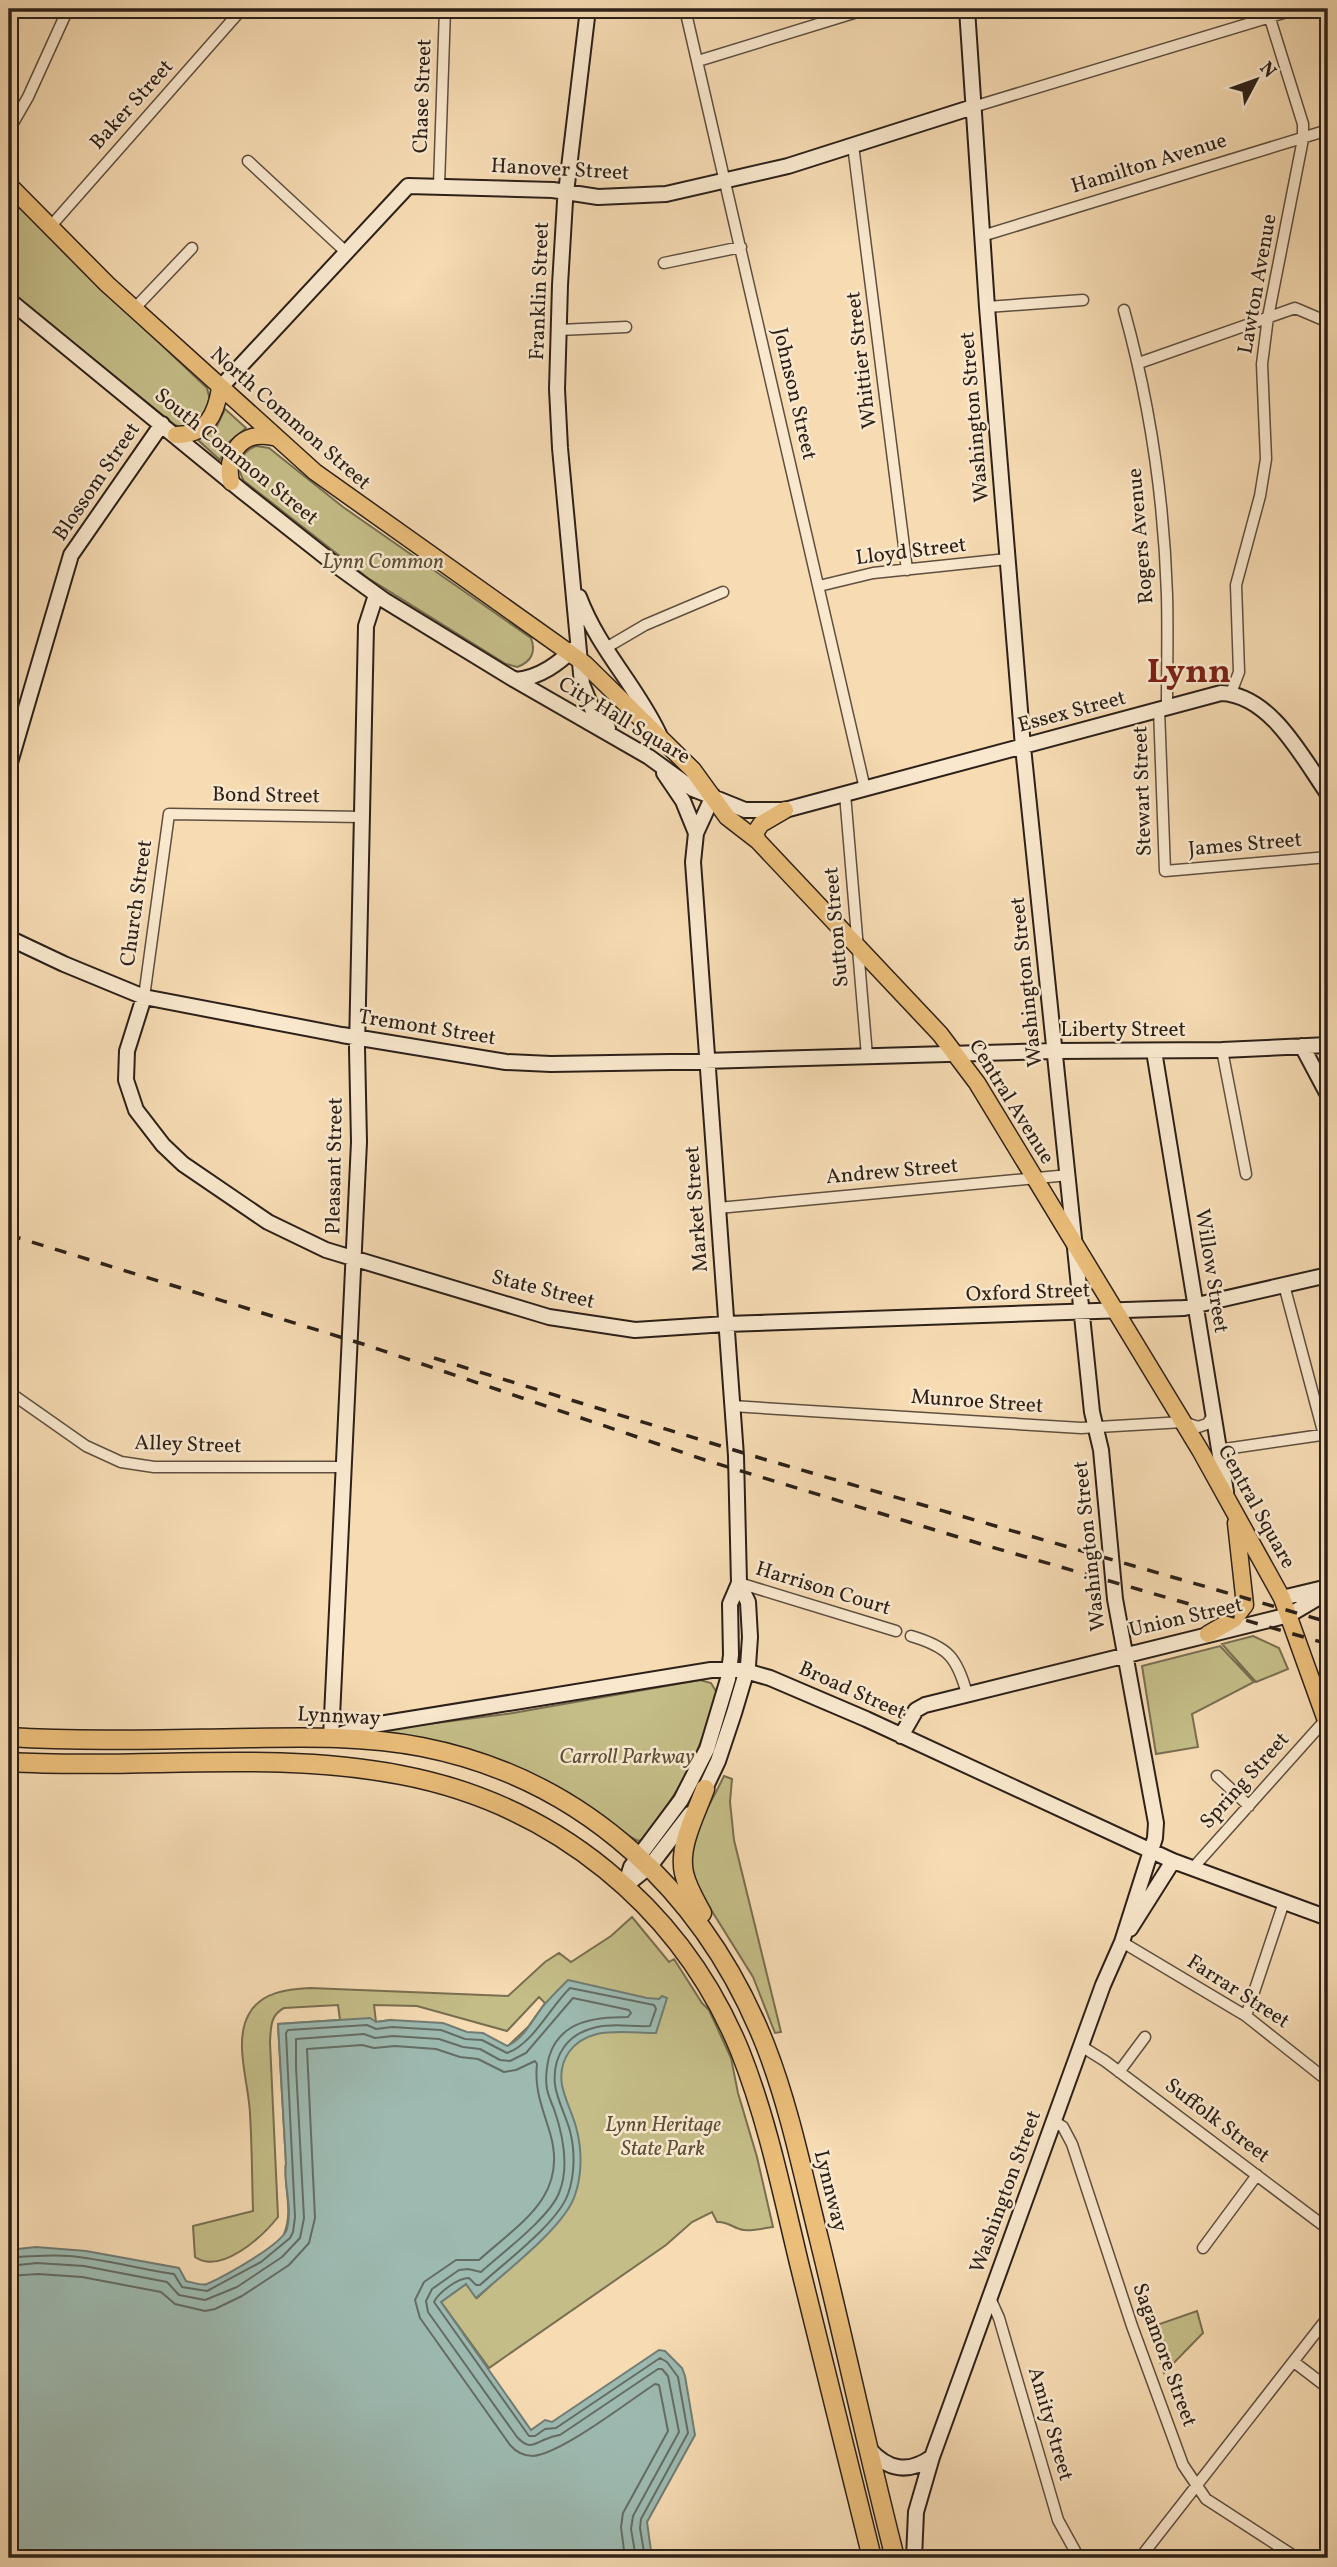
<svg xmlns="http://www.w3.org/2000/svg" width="1337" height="2567" viewBox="0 0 1337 2567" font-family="Vollkorn,serif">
	<rect width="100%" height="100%" fill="#f6dbb3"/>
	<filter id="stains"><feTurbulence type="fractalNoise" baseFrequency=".00286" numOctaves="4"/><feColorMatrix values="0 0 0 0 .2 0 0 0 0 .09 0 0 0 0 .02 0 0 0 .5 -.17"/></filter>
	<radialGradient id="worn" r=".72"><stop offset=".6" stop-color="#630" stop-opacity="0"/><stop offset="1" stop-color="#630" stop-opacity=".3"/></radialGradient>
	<!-- green -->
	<path fill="#c4bd87" stroke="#786e50" stroke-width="2" d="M9 194 97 284 207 388 211 404 201 422 183 428 175 425 9 291Z
		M225 409 246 428 228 443 220 460 198 440 216 428Z
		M256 446 269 448 343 507 531 638C536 651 532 662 517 667L506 664 368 578 244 481C235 466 240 453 256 446Z
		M1253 1636 1279 1648 1288 1669 1256 1682 1222 1644Z
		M1220 1646 1254 1682 1192 1714 1198 1747 1156 1754 1142 1666Z
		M700 1680 711 1683 717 1693C702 1750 680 1791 644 1839L639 1841C626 1837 616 1825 604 1817 590 1807 574 1798 559 1789 498 1754 434 1741 365 1732L513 1713Z
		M724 1776 732 1779 730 1802 734 1840 781 2032 775 2033 753 1977 695 1884C681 1846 708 1810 724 1776Z
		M632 1917 669 1962 674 1959 702 2003 709 2010 731 2058 738 2093 757 2157 773 2227C764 2228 754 2231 744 2230 734 2229 728 2221 717 2222L712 2212 692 2222 666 2245 489 2368 441 2302 466 2284 477 2298 551 2230 509 2045 528 2027 545 2003 539 1997 507 2031 417 2006 374 2005 376 2022 391 2020 385 2063 284 2234C294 2211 283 2186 286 2163L278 2024 340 2020 338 2005 284 2008C270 2015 271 2028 270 2042L278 2217C262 2237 221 2275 195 2257L193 2226 253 2211C252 2179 252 2146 250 2114 249 2083 233 2042 249 2014 261 1992 288 1989 310 1988L508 1996 545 1962 559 1953 571 1962 611 1936Z
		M1197 2311 1203 2333 1164 2373 1148 2328Z"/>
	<!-- water -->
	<path fill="#9dbab1" stroke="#707c74" stroke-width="2" d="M568 1980 647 1998 659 1999 662 1996 667 1998 656 2033C637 2033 615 2030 597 2034 573 2040 558 2059 562 2085 565 2101 574 2116 577 2131 582 2151 582 2175 575 2195 565 2227 503 2274 476 2298L466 2284 441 2302 531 2430 545 2420 552 2422 659 2350 665 2351 682 2368 685 2376 695 2435 647 2522 652 2558H9V2250L36 2247 86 2251 179 2268 186 2281C191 2282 202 2286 207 2284 223 2277 282 2245 287 2229 293 2207 283 2185 286 2163L278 2024 370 2018 376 2022 391 2020 443 2023 467 2032 483 2033 507 2046C524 2039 533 2019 544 2005 552 1996 560 1988 568 1980Z"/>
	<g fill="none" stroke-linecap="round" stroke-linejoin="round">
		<!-- shore -->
		<path stroke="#646d64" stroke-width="2" d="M9 2257C29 2257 49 2254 69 2256 104 2259 139 2269 174 2274L182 2287 207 2291 261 2262 290 2238 293 2232 295 2217 286 2033 288 2030 367 2025 376 2029 392 2027 441 2030 465 2039 482 2040 507 2053C532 2045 551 2006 570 1988L654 2005 656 2009 650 2026C632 2027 614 2023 597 2027 568 2033 552 2055 555 2085 557 2100 566 2116 570 2131 575 2150 575 2175 568 2194 558 2223 504 2263 480 2285H476L469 2278C458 2278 439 2292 434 2302L529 2436H535L545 2429 556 2428 660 2358 667 2362 678 2377 688 2433 641 2519 640 2528 645 2558
			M9 2266 37 2263 84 2266 167 2282 179 2295 205 2300 237 2287 282 2257 300 2238 304 2218 296 2067V2039L364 2034 375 2038 393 2036 439 2039 463 2047 480 2049 500 2060 510 2061 526 2053 573 1998 629 2010 631 2013 628 2017C596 2017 560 2020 549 2057 547 2066 545 2079 547 2089 548 2095 551 2102 554 2109 563 2135 570 2166 559 2193 549 2218 502 2253 481 2272L468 2269 459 2270 432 2289 426 2301 428 2312 517 2437C531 2452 535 2442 549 2438 552 2436 556 2436 560 2435L658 2369H662L668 2376 679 2432 633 2516 631 2529 636 2558
			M9 2276 38 2274 82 2277 161 2292 175 2304 205 2311 215 2309 242 2296 289 2265 309 2243 315 2218 307 2049 362 2045 374 2048 395 2046 436 2049 460 2057 478 2059 504 2072 516 2070 535 2061 537 2064C534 2090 543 2109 550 2133 569 2196 520 2223 479 2260H456L424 2282 415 2300 420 2318 510 2445C516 2452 524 2456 533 2456 561 2454 629 2401 655 2384L659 2385 668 2431 623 2513 621 2527 625 2558"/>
		<defs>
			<path id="street" d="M685 9 865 789
				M698 61 867 9
				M973 107 1290 11 1328 12
				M9 130 28 97 68 9
				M853 145 907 570
				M248 161 346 252
				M439 185 445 9
				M50 227 242 9
				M982 236 1328 130
				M664 263 741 247
				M987 307 1083 300
				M134 309 192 248
				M1124 310C1149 400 1164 500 1167 595 1168 632 1167 669 1167 707
				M559 330 626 327
				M1139 363 1295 308 1328 322
				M819 586 873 573 1007 559
				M604 649 645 625 723 592
				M1231 693 1239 672 1236 585 1260 496 1266 459 1262 364 1268 317 1303 139V124L1267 9
				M1159 709 1165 871 1328 857
				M845 794 867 1056
				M144 997 169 814 362 817
				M1222 1050 1246 1174
				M718 1208 1069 1175
				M1284 1285 1324 1435
				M9 1392 86 1446 121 1462 154 1467H344
				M732 1406 1081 1428 1183 1422 1198 1427 1207 1424 1213 1416
				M1218 1450 1328 1434
				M739 1583 896 1631
				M911 1636C948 1647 957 1657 967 1694
				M1217 1776 1249 1806
				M1192 1869 1327 1718
				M1122 1942 1246 2016 1328 2081
				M1246 2016 1284 1902
				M1081 2046 1105 2061 1328 2229
				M1119 2072 1145 2037
				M1054 2121 1063 2127 1072 2144 1132 2326 1183 2465 1206 2499 1297 2558
				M1203 2248 1257 2175
				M990 2298 999 2318 1058 2520 1079 2558
				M1294 2362 1328 2388
				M1140 2558 1328 2317"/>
			<path id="secondary" d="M588 9 565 201 560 285 557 389 560 448 582 684 593 711 608 728
				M9 300 242 491 337 566 384 600 515 680 649 757 693 789 745 810H785L1221 693C1271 695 1302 757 1328 794
				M220 388 408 186 553 190 598 197 666 194 788 166 973 107
				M376 595 366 626 357 1048 359 1142 331 1738 361 1727 711 1670H742L770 1678 866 1719 1173 1861 1328 1918
				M579 597C599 650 636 685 659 734
				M515 680C540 678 559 663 577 646
				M9 766 71 555 162 424
				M664 773 683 801 696 833
				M9 938 64 964 144 997 342 1035 506 1062 551 1064 670 1062 1055 1051 1222 1050 1328 1045
				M144 997 127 1051 126 1080 136 1110 163 1145 183 1164 268 1222 326 1250 549 1317 635 1330 726 1324 1184 1308 1328 1275
				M1302 1046 1328 1095
				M1154 1051 1226 1492
				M1282 1598 1328 1587
				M901 1736 916 1710 925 1705 1289 1615 1328 1592
				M701 1797 718 1761 734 1713 748 1666 750 1637 748 1602 739 1583 736 1456 693 862 696 833 713 796
				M625 1886 650 1866 690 1814
				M625 1886 631 1867 681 1800 707 1749 728 1679 731 1655 730 1604 739 1583
				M1130 1929 1173 1861
				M869 2449C888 2470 908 2474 932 2457
				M914 2558 916 2512 932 2457 1103 1985 1122 1942 1155 1838 1156 1823 1115 1599 1101 1450 1092 1412 1023 747 987 307 967 9"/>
			<path id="primary" d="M9 185 107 284 315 472 585 664 693 770 727 817 758 841 940 1034 977 1083 1200 1450 1282 1598 1328 1726
				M176 435C206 435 216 415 220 388
				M231 482C225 453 242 430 273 437
				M758 841 755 833 761 824 785 810
				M1208 1634 1234 1619 1245 1605 1236 1523"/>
			<path id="highway" d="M9 1737C89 1742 170 1739 251 1738 308 1737 366 1736 422 1747 585 1779 706 1894 766 2047 790 2109 803 2175 819 2239 845 2345 868 2452 895 2558
				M9 1762C139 1770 272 1750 401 1775 554 1804 681 1907 740 2051 767 2119 782 2192 799 2263 824 2362 848 2460 872 2558
				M702 1913C695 1900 687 1887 684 1873 678 1846 696 1814 705 1789"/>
		</defs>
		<!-- street casing -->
		<use href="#street" stroke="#5e4f3f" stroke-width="13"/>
		<!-- secondary casing -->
		<use href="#secondary" stroke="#2c2018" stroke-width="18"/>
		<!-- primary casing -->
		<use href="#primary" stroke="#2c2018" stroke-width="19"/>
		<!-- highway casing -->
		<use href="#highway" stroke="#2c2018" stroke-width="21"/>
		<!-- street -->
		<use href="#street" stroke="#f9e8ce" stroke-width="10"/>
		<!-- secondary -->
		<use href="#secondary" stroke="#f9e8ce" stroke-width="14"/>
		<!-- primary -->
		<use href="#primary" stroke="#ebbe7a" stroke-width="16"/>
		<!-- highway -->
		<use href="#highway" stroke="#ebbe7a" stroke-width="18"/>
		<!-- rail -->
		<path stroke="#2c2018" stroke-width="3.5" stroke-dasharray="12 12" stroke-linecap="butt" d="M9 1235 366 1345 705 1460 981 1544 1328 1644
			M434 1358 760 1458 1328 1622"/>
	</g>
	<g text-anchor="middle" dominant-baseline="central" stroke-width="5" stroke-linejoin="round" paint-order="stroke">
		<!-- street labels -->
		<g font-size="21" fill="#2c2018" stroke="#f9e8ce">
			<text transform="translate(423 96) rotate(-88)">Chase Street</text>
			<text transform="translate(132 105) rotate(-48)">Baker Street</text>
			<text transform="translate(1149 164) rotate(-17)">Hamilton Avenue</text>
			<text transform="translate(560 170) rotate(3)">Hanover Street</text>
			<text transform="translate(1258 284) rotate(-80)">Lawton Avenue</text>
			<text transform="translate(540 291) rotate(-88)">Franklin Street</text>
			<text transform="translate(862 360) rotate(-97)">Whittier Street</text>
			<text transform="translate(794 394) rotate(77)">Johnson Street</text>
			<text transform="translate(975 417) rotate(-95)">Washington Street</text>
			<text transform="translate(290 419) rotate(41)">North Common Street</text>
			<text transform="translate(236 457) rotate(39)">South Common Street</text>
			<text transform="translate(97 482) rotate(-56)">Blossom Street</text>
			<text transform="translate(1141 536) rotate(-95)">Rogers Avenue</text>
			<text transform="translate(911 552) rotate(-7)">Lloyd Street</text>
			<text transform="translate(1072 712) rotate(-15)">Essex Street</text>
			<text transform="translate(624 721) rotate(31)">City Hall Square</text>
			<text transform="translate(1143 791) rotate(-92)">Stewart Street</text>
			<text transform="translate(266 796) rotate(1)">Bond Street</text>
			<text transform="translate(1245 845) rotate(-5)">James Street</text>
			<text transform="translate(137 903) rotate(-82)">Church Street</text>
			<text transform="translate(837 927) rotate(-95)">Sutton Street</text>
			<text transform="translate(1027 982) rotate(-96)">Washington Street</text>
			<text transform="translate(427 1028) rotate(9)">Tremont Street</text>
			<text x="1123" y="1030">Liberty Street</text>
			<text transform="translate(1011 1102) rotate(58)">Central Avenue</text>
			<text transform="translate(335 1166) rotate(-89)">Pleasant Street</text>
			<text transform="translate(892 1172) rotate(-5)">Andrew Street</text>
			<text transform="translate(697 1209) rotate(-94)">Market Street</text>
			<text transform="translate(1211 1271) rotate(81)">Willow Street</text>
			<text transform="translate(543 1290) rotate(14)">State Street</text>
			<text transform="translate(1028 1293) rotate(-2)">Oxford Street</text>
			<text transform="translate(977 1402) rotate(4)">Munroe Street</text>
			<text transform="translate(188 1445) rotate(2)">Alley Street</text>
			<text transform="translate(1256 1507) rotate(61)">Central Square</text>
			<text transform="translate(1090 1546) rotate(-96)">Washington Street</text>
			<text transform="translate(823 1589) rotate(17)">Harrison Court</text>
			<text transform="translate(1186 1618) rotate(-13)">Union Street</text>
			<text transform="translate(852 1691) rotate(24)">Broad Street</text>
			<text transform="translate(339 1717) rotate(3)">Lynnway</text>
			<text transform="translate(1245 1781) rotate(-48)">Spring Street</text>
			<text transform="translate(1238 1992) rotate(33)">Farrar Street</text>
			<text transform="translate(1217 2121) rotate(37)">Suffolk Street</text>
			<text transform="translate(830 2191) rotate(76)">Lynnway</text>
			<text transform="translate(1006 2192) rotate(-70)">Washington Street</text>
			<text transform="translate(1164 2355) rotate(70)">Sagamore Street</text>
			<text transform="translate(1050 2424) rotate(74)">Amity Street</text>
		</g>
		<!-- park labels -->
		<g font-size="21" font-style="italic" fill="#5a4f39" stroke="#f9e8ce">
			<text x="383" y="562">Lynn Common</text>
			<text x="627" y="1757">Carroll Parkway</text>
			<text x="663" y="2125">Lynn Heritage<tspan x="663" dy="24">State Park</tspan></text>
		</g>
		<!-- town labels -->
		<g font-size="35" font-weight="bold" fill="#7a1f14" stroke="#f9e8ce">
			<text x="1189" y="673">Lynn</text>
		</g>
	</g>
	<!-- margin -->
	<rect width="1337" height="2567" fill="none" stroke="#f6dbb3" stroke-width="35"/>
	<rect x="10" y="10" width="1316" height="2546" fill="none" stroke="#2c2018" stroke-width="3.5"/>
	<rect x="18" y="18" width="1302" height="2532" fill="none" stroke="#2c2018" stroke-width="2"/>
	<!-- north arrow -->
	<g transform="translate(1256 80) rotate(49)" stroke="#f9e8ce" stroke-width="5" paint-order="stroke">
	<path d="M0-5L12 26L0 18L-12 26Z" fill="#2c2018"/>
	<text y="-10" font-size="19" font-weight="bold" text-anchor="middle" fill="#2c2018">N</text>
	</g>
	<rect width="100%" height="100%" filter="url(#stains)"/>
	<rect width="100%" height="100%" fill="url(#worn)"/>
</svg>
